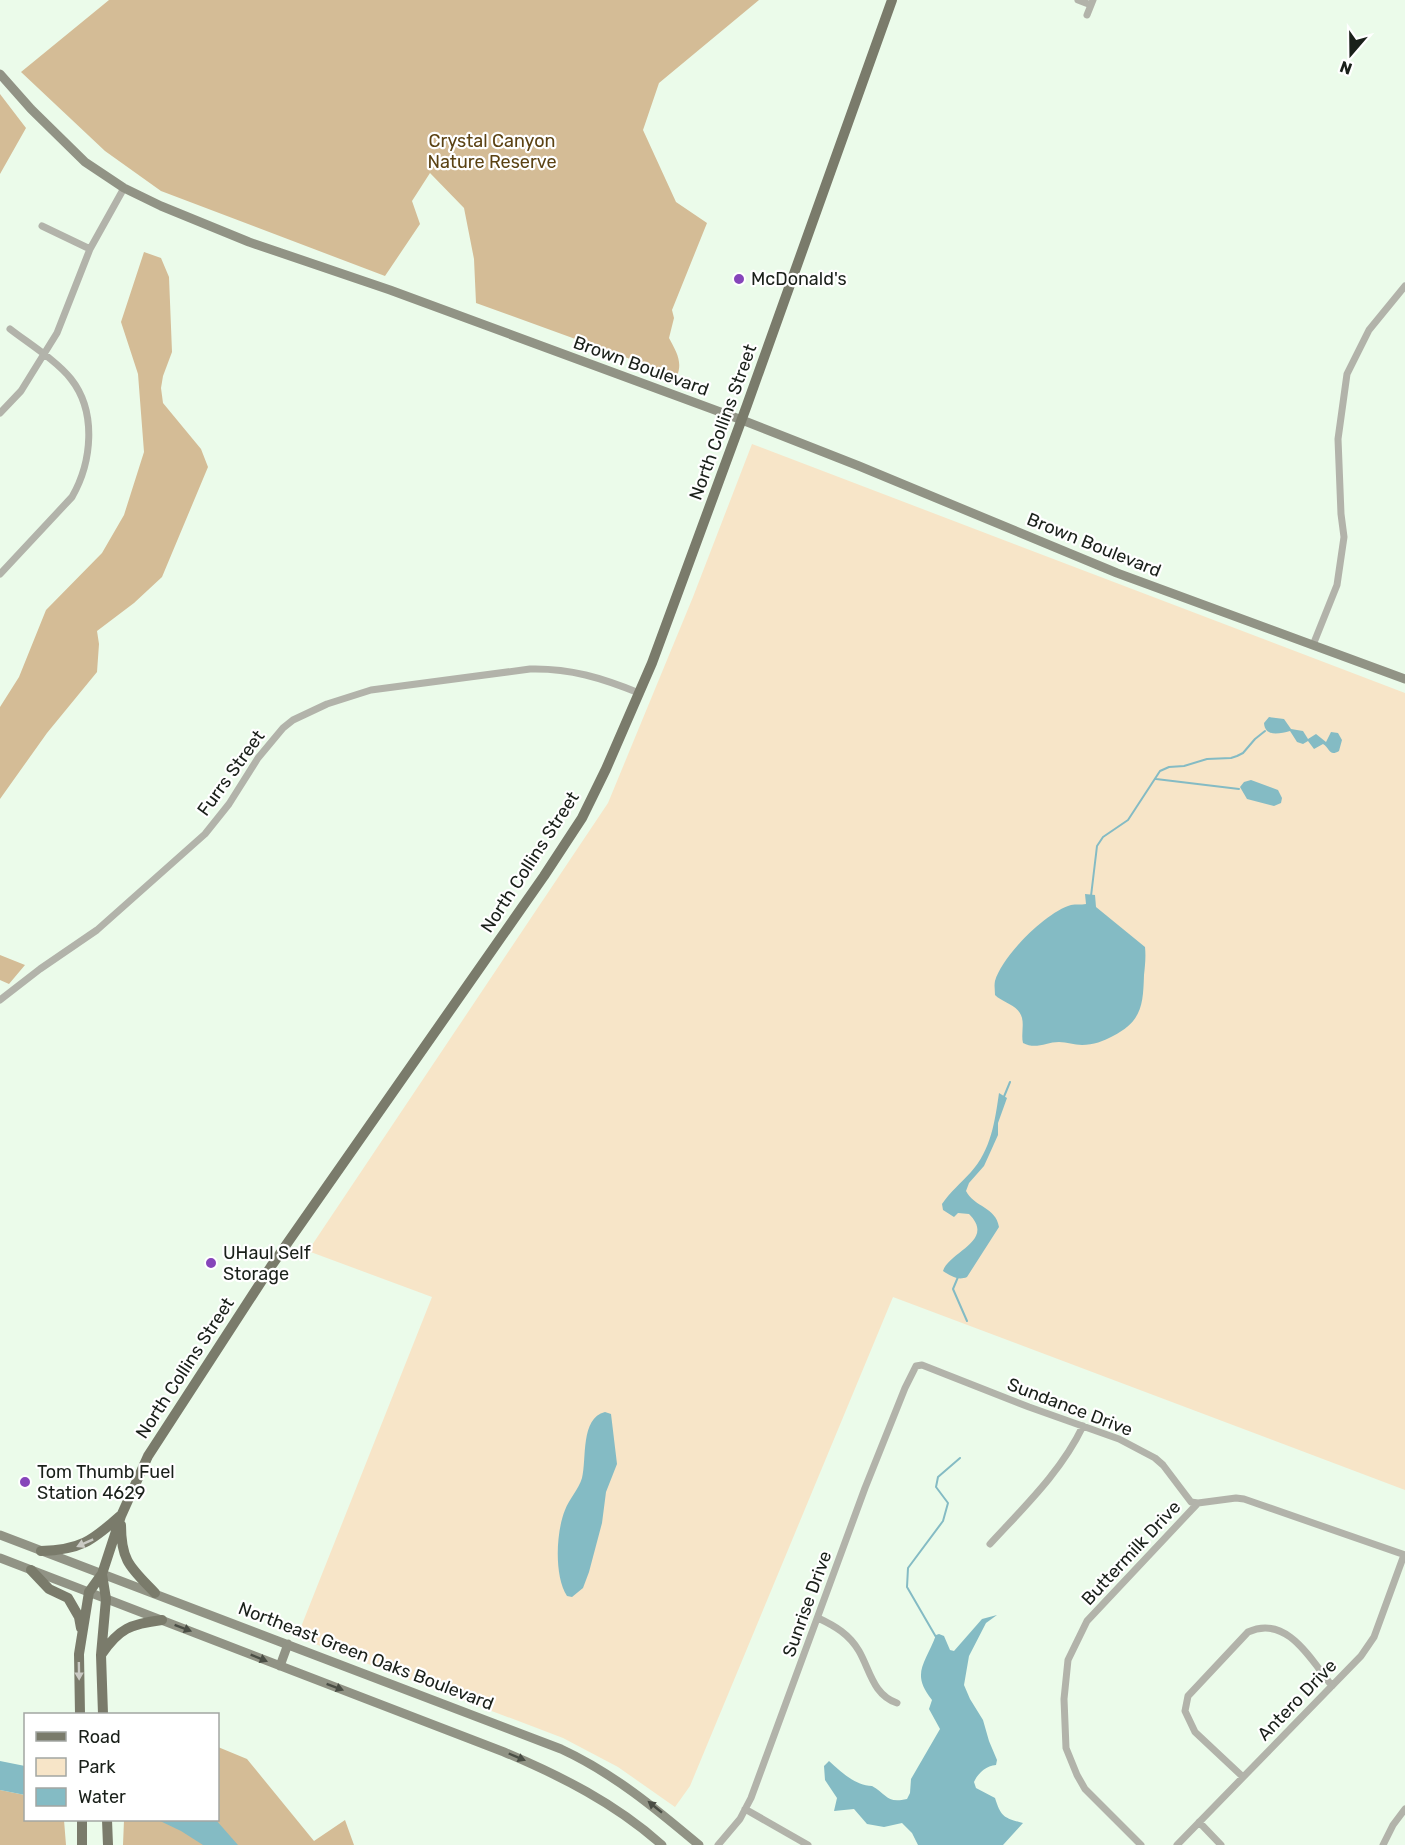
<svg xmlns="http://www.w3.org/2000/svg" width="1405" height="1845" viewBox="0 0 1405 1845" font-family="Rubik,sans-serif">
	<rect width="100%" height="100%" fill="#ebfbea"/>
	<!-- green -->
	<path fill="#f7e5c8" d="M752 444 1405 693V1490L893 1297 690 1786 675 1807 618 1767 563 1738 297 1637 432 1297 308 1251 608 803 693 597Z"/>
	<!-- forest -->
	<path fill="#d4bc96" d="M109 0H759L659 83 643 130 676 202 707 223 672 310 674 318 669 338C676 351 683 362 677 376L476 303 474 259 464 208 430 173 412 201 420 224 385 276 161 191 105 151 21 72Z
		M0 94 26 128 0 174Z
		M144 252 161 258 169 277 172 352 163 376 161 388 163 403 201 449 208 467 162 577 134 603 97 631 99 644 97 672 47 733 0 799V707L19 677 46 610 102 553 124 515 144 452 138 374 121 322Z
		M0 955 25 965 9 984 0 980Z
		M218 1747 247 1759 314 1841 345 1820 354 1845H123L124 1820H218Z
		M0 1790 25 1795 26 1820H64L66 1845H0Z"/>
	<!-- water -->
	<path fill="#84bbc4" d="M1269 717 1284 719 1291 729 1303 731 1308 739 1316 734 1326 742 1331 732 1338 733 1342 740 1339 751C1329 757 1330 748 1323 744L1314 749 1308 741 1303 744 1297 742 1290 731C1279 734 1265 737 1264 723Z
		M1251 780 1278 790 1282 798 1281 803 1274 806 1247 799 1240 787 1244 782Z
		M1085 894 1095 895 1096 907 1145 947C1146 957 1145 966 1144 975 1143 1005 1142 1021 1113 1036 1104 1041 1093 1045 1082 1045 1074 1045 1067 1042 1059 1042 1046 1042 1036 1050 1023 1043 1021 1035 1024 1026 1022 1018 1019 1005 1003 1003 995 995 995 990 994 986 995 981 1002 956 1046 912 1071 905 1076 904 1081 905 1086 904Z
		M999 1093 1007 1098 998 1123V1135L989 1155 984 1166 969 1183 966 1191C974 1207 996 1207 999 1227L967 1277C958 1281 951 1276 943 1271 950 1251 996 1241 969 1214L958 1213 954 1217 943 1210 942 1204C950 1192 961 1183 971 1172 991 1150 995 1121 999 1093Z
		M605 1412 611 1414 617 1464 606 1492 602 1523 589 1572 583 1588 572 1597 567 1596C554 1576 556 1532 565 1510 569 1499 579 1489 582 1478 587 1459 580 1418 605 1412Z
		M997 1615 986 1623 969 1656 964 1685 970 1699 983 1720 989 1741 997 1760 996 1765C986 1766 978 1773 974 1782L976 1788 995 1798C1001 1817 1004 1818 1023 1823L1003 1845H918L912 1833 902 1823 884 1827 867 1824 854 1809 834 1811 837 1798 825 1780 824 1766 829 1761C841 1772 854 1785 872 1786 887 1794 886 1804 907 1799L910 1793 911 1779 940 1729 929 1709 932 1700C910 1673 926 1663 936 1635L939 1634 944 1636 950 1650 954 1651 982 1619Z
		M0 1761 25 1766V1795L0 1790Z
		M158 1820H216L238 1845H203L181 1831Z"/>
	<g fill="none" stroke-linecap="round" stroke-linejoin="round">
		<!-- stream -->
		<path stroke="#84bbc4" stroke-width="2" d="M1156 779 1239 789
			M1091 896 1097 846 1103 837 1128 820 1160 771 1169 767 1184 766 1207 759 1231 758 1237 756 1243 753 1255 739 1265 731
			M1003 1099 1010 1082
			M958 1277 953 1289 967 1321
			M936 1637 907 1587 908 1568 943 1521 948 1503 936 1487 938 1477 960 1458"/>
		<!-- street -->
		<path stroke="#b2b3aa" stroke-width="7" d="M1078 0 1091 5
			M1087 15 1093 0
			M42 226 90 249
			M0 413 21 391 57 333 90 249 124 188
			M0 574 72 497C92 462 97 412 71 379 57 361 28 343 10 329
			M1313 645 1337 585 1344 537 1341 514 1338 439 1347 374 1369 330 1405 286
			M0 1000 40 969 97 930 205 834 229 804 258 758 283 728 293 720 327 704 371 690 530 669C570 668 602 678 639 693
			M990 1544C1024 1507 1061 1472 1083 1426
			M818 1618C835 1626 849 1634 859 1651 870 1670 873 1695 897 1703
			M1243 1777 1195 1732 1185 1711 1188 1696 1248 1632C1287 1614 1311 1660 1332 1686
			M745 1809 808 1845
			M1199 1822 1221 1845
			M718 1845 740 1819 751 1798 865 1488 905 1388 916 1366 922 1365 1029 1407 1119 1439 1155 1458 1163 1465 1191 1502 1198 1503
			M1141 1845 1085 1789 1077 1775 1066 1748 1064 1699 1068 1660 1087 1621 1198 1503 1236 1498 1244 1499 1405 1555
			M1177 1845 1361 1656 1374 1637 1404 1555
			M1383 1845 1393 1825 1405 1809"/>
		<!-- secondary -->
		<path stroke="#919385" stroke-width="9" d="M0 74 31 109 85 162 124 188 161 206 249 242 390 290 742 420 859 466 1117 573 1405 679
			M0 1535 561 1749C613 1773 655 1808 699 1845
			M0 1558 504 1752C561 1776 615 1803 662 1845
			M280 1666 288 1644"/>
		<!-- primary -->
		<path stroke="#7a7b6b" stroke-width="10" d="M121 1525C121 1562 131 1568 155 1593
			M41 1551C80 1550 92 1541 120 1516
			M31 1570 49 1589 68 1598 79 1617 81 1628
			M102 1574 106 1599 101 1655 103 1714
			M101 1655C119 1628 131 1624 162 1620
			M80 1714 79 1654 89 1592 102 1574 121 1516 148 1456 272 1265 544 876 582 818 606 769 652 663 747 405 892 0
			M82 1820V1845
			M107 1820 108 1845"/>
	</g>
	<!-- one-way arrows -->
	<defs><path id="oneway-solid" d="M-6-.8H1V-3.2L6.5 0L1 3.2V.8H-6Z" transform="scale(1.5)"/></defs>
	<g fill="#cacac4">
		<use href="#oneway-solid" transform="translate(85 1543) rotate(156)"/>
		<use href="#oneway-solid" transform="translate(79 1671) rotate(89)"/>
	</g>
	<g fill="#4a4e45">
		<use href="#oneway-solid" transform="translate(183 1628) rotate(21)"/>
		<use href="#oneway-solid" transform="translate(259 1658) rotate(22)"/>
		<use href="#oneway-solid" transform="translate(335 1687) rotate(21)"/>
		<use href="#oneway-solid" transform="translate(517 1757) rotate(23)"/>
		<use href="#oneway-solid" transform="translate(655 1807) rotate(-141)"/>
	</g>
	<!-- markers -->
	<g fill="#8645ba" stroke="#fff" stroke-width="2">
		<circle cx="739" cy="279" r="6"/>
		<circle cx="211" cy="1263" r="6"/>
		<circle cx="25" cy="1482" r="6"/>
	</g>
	<g text-anchor="middle" dominant-baseline="central" stroke-width="4.5" stroke-linejoin="round" paint-order="stroke">
		<!-- park labels -->
		<g font-size="18" fill="#5b4213" stroke="#fff">
			<text x="492" y="141">Crystal Canyon<tspan x="492" dy="21">Nature Reserve</tspan></text>
		</g>
		<!-- poi labels -->
		<g font-size="18" fill="#1a201a" stroke="#fff" text-anchor="start">
			<text x="751" y="279">McDonald's</text>
			<text x="223" y="1253">UHaul Self<tspan x="223" dy="21">Storage</tspan></text>
			<text x="37" y="1472">Tom Thumb Fuel<tspan x="37" dy="21">Station 4629</tspan></text>
		</g>
		<!-- street labels -->
		<g font-size="18" fill="#1a201a" stroke="#fff">
			<text transform="translate(641 366) rotate(20)">Brown Boulevard</text>
			<text transform="translate(723 422) rotate(-70)">North Collins Street</text>
			<text transform="translate(1094 545) rotate(22)">Brown Boulevard</text>
			<text transform="translate(231 773) rotate(-54)">Furrs Street</text>
			<text transform="translate(530 862) rotate(-57)">North Collins Street</text>
			<text transform="translate(185 1368) rotate(-57)">North Collins Street</text>
			<text transform="translate(1070 1407) rotate(21)">Sundance Drive</text>
			<text transform="translate(1131 1553) rotate(-47)">Buttermilk Drive</text>
			<text transform="translate(807 1604) rotate(-70)">Sunrise Drive</text>
			<text transform="translate(366 1656) rotate(21)">Northeast Green Oaks Boulevard</text>
			<text transform="translate(1297 1700) rotate(-46)">Antero Drive</text>
		</g>
	</g>
	<!-- legend -->
	<rect x="24" y="1713" width="195" height="108" fill="#ffffff" stroke="#a3a6a3" stroke-width="1.5"/>
	<rect x="36" y="1732" width="30" height="9" fill="#7a7b6b" stroke="#a3a6a3" stroke-width="1.5"/>
	<text x="78" y="1743" font-size="18" fill="#1a201a">Road</text>
	<rect x="36" y="1758" width="30" height="18" fill="#f7e5c8" stroke="#a3a6a3" stroke-width="1.5"/>
	<text x="78" y="1773" font-size="18" fill="#1a201a">Park</text>
	<rect x="36" y="1788" width="30" height="18" fill="#84bbc4" stroke="#a3a6a3" stroke-width="1.5"/>
	<text x="78" y="1803" font-size="18" fill="#1a201a">Water</text>
	<!-- north arrow -->
	<g transform="translate(1351 54) rotate(200)" stroke="#ffffff" stroke-width="4.5" paint-order="stroke">
	<path d="M0-4.5L10 22L0 15L-10 22Z" fill="#1a201a"/>
	<text y="-9" font-size="16" font-weight="bold" text-anchor="middle" fill="#1a201a">N</text>
	</g>
</svg>
